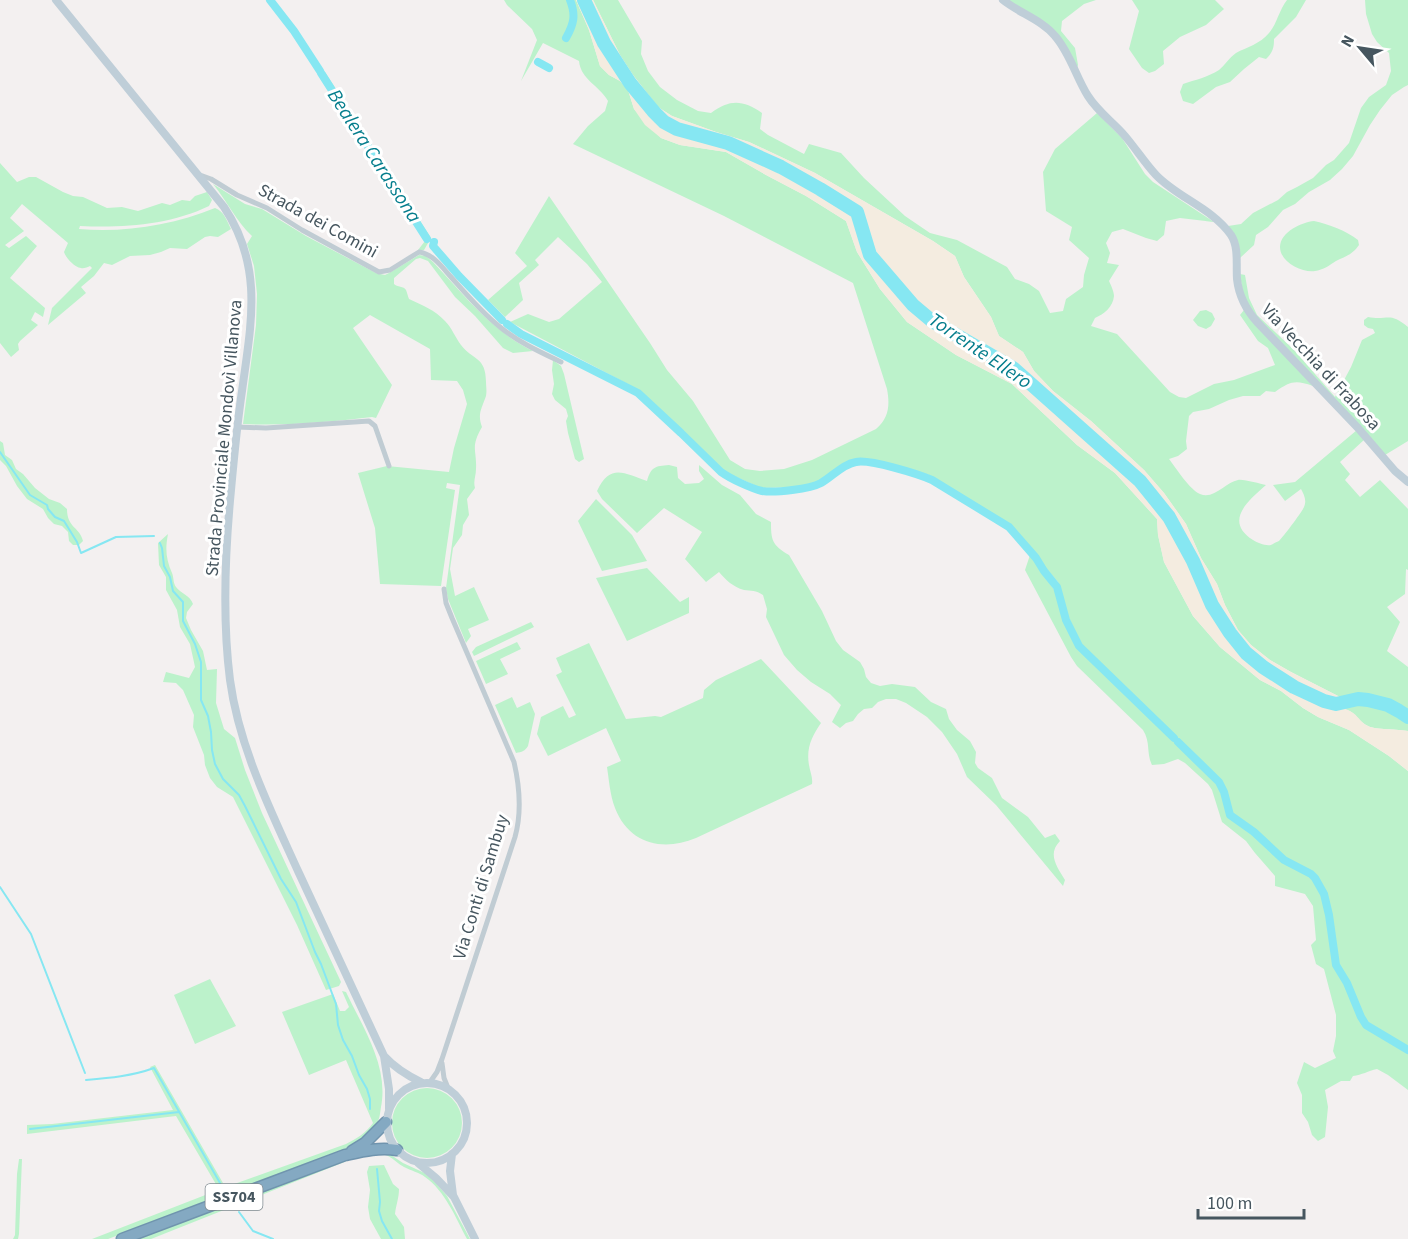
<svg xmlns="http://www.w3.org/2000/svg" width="1408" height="1239" viewBox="0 0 1408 1239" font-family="'Source Sans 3',sans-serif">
	<rect width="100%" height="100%" fill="#f3f0f0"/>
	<!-- green -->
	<path fill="#bcf2cb" d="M504 0H576L589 30 600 66 609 75 620 81 628 90 634 109 661 138 680 145 726 152 766 175 806 196 846 221 857 252 880 289 907 322 956 355 1012 384 1077 445 1115 473 1157 519 1158 535 1164 562 1193 616 1220 647 1260 680 1281 691 1303 708 1318 717 1349 730 1389 756 1408 771V1048L1369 1025 1361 1014 1348 981 1337 963 1331 918 1326 894 1313 873 1286 859 1255 831 1233 815 1219 779 1081 644 1069 618 1058 582 1045 567 1039 557 1013 527 929 475 914 470 863 458 850 461 825 478 811 484 799 487 761 488 725 472 641 391 510 322 528 314 549 322 559 319 602 282 587 264 558 237 535 260 539 265 519 283 523 300 505 317 488 300 527 266 515 253 549 196 650 343 667 370 693 401 730 460 745 469 760 471 784 469 812 460 876 429C889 418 890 405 887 389L853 283 724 216 573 144 588 126 605 111 608 101C599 85 581 80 579 61L543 43 521 81 537 40 532 29 507 5Z
		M593 0H618L642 41 641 54 648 71 660 87 677 100 698 111 711 113C730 99 743 100 762 113L760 129 768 135 804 154 809 144 841 153 864 178 905 216 930 233 957 240 1007 267 1015 279 1029 284 1039 291 1050 313 1063 311 1066 299 1083 287 1084 275 1089 258 1069 240 1072 227 1046 211 1043 172 1055 149 1097 113 1122 138 1145 174 1153 182 1214 222 1180 218 1166 221 1164 235 1157 241 1146 238 1123 229 1112 232 1106 243 1110 253 1107 263 1119 265 1109 281C1111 285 1114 292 1114 296 1113 307 1104 314 1095 318L1091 326 1117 334 1170 392 1179 397 1186 398 1214 384 1234 380 1275 365 1268 348 1258 341 1240 315 1244 310 1313 386C1295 380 1291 381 1275 392L1266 391 1260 396H1243L1229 400 1209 409 1193 412 1189 416 1186 441 1187 449 1178 456 1169 459C1176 468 1190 490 1200 494 1214 500 1226 482 1238 480 1244 479 1260 484 1266 485 1249 500 1223 521 1253 540 1258 543 1265 546 1271 545 1271 545 1278 541 1279 541 1283 537 1302 512 1304 507 1307 500 1304 495 1301 489L1285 501 1273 485 1295 482 1357 430 1365 439 1340 462 1350 474 1345 480 1360 497 1380 480 1408 509V570L1406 569 1405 594 1387 607 1400 622 1387 651 1408 667V712L1394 704 1360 696 1351 699 1340 697 1291 672 1270 660 1251 645 1238 630 1225 605 1217 584 1201 558 1186 524 1164 493 1144 470 1091 421 1053 391 1034 371 1023 352 999 336 991 317 964 277 955 256 933 241 815 173 749 142 716 132 672 116 658 107 633 75 620 55Z
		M1007 0H1096L1084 4 1062 21 1061 31 1075 48 1078 65 1077 68 1066 48Z
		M1132 0H1215L1224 9 1206 25 1180 37 1163 51 1164 64 1155 71 1149 73 1142 68 1129 49 1139 11Z
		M1287 0H1306L1296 17 1274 39C1274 48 1273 52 1266 59L1259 57 1244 69 1230 82 1216 87 1193 104 1183 101 1180 92 1183 84C1195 80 1208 77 1219 70 1225 65 1229 58 1236 53 1247 47 1260 44 1269 33 1277 24 1279 10 1287 0Z
		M1365 0H1408V85L1404 87 1392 95 1380 110 1370 125 1353 156 1342 169 1330 180 1309 192 1295 204 1283 210 1268 227 1256 235 1254 245 1240 258 1228 226 1241 224 1253 213 1278 200 1287 192 1297 187 1313 178 1326 165 1334 160 1349 143 1361 108 1369 97 1386 85 1391 71 1389 53 1377 42 1372 34 1366 14Z
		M325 72 431 238 424 250H418L425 241 320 78Z
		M0 163 17 182 29 177H36L63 192 73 196 83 197 107 208 122 207 138 211 162 203 170 205 182 200 190 201 195 196 207 192 212 200 209 206C170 225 123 228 80 226L79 229C125 233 173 225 215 208 224 211 227 221 231 229L218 237 210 236 205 237 187 249 170 248 161 252 150 255 130 256 112 265 104 263 94 276 81 287 86 293 48 325 52 308 92 268 90 266C88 267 83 269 81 268 74 267 66 258 64 252L68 243 22 204 10 218 24 231 5 245 9 248 26 236 37 246 10 278 45 308 43 317 35 312 31 320 38 325 20 341 18 344 19 350 11 357 0 343Z
		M213 184 245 204 262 209 306 236 376 273 385 275 389 273 419 255 426 256 433 262C464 295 492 331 533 351L513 353 503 348 475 316 455 297 428 261 420 258 416 259 394 278V284C397 287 404 286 406 290 407 292 408 297 409 299 422 305 435 310 445 321 452 328 455 337 461 345 472 360 486 356 486 382 486 386 487 391 486 396 482 408 477 414 482 427 470 448 477 449 476 469 476 476 473 481 475 488L467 499 469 515 463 525 462 535 453 548 450 569 455 596 474 587 489 620 468 629 471 636 466 643 448 599 446 588 460 485 447 483 446 488 455 490 441 586 380 584 375 528 358 473 387 466 449 472 454 448 467 404 463 390 457 381 431 380 430 349 370 315 353 328 392 385 376 418 372 417C329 422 286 426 243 424L256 325 257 294 254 266 247 244 252 236C236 221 227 201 213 184Z
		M1314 221C1328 224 1347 231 1358 240L1359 245C1352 255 1346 256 1336 261 1330 265 1323 270 1315 271 1302 273 1280 262 1280 247 1280 232 1302 222 1314 221Z
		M1240 274 1245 275 1249 298 1257 315 1294 350 1335 397 1351 367 1362 340 1375 333 1373 329 1368 328 1364 325V320L1368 317C1388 321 1389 311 1408 327V441L1385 455 1253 313C1244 301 1242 289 1240 274Z
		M1206 310 1212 313 1215 319 1211 326 1206 329 1198 326 1193 320 1200 311Z
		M553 360 561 366 564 374 584 459 579 462 575 459 568 433 566 421 568 416 566 409 555 400 552 394 554 384 552 370Z
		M0 441 3 443 5 455 12 460 16 469 23 474 35 488 49 499 60 503 67 509C67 528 80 527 83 541L79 545H73L69 541 68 532 62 526 54 524 48 518 43 509 27 499 17 486 6 466 0 460Z
		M669 465 677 467 678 478 685 484 699 483 704 479 699 471V465L722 485 740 495 756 514 771 522C771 540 772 545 789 555L822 611 836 641 843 650 860 662 864 669 866 677 871 683 880 686 892 684 915 687 931 702 946 709 949 719 957 730 970 741 976 752 975 763 978 768 992 778 1002 798 1028 817 1045 838 1055 834 1060 841C1047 854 1057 867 1065 880L1063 886 996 805 967 777 957 754 942 732 927 717 906 703 896 699H886L878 702 872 708 864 709 858 714 853 721 846 723 840 728 832 722 841 705 830 694 811 682 797 670 784 655 766 617 767 609 763 595C756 590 751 591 744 590 733 587 726 580 719 572L706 582 685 559 702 532 664 508 637 533 602 499 597 491C610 463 624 473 647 481 651 467 655 466 669 465Z
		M596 499 632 535 647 561 602 571 578 521Z
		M168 534C165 549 166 559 172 573 174 578 173 583 176 587 181 594 190 595 193 604L187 612 186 618 191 630 203 651 207 670 217 669 216 703 224 729 235 738 245 770 262 813 341 982 339 986 326 990 297 925 233 797 217 787 210 778 205 765 204 755 193 727 194 715 183 690 176 683 163 682 166 672 189 678 195 667 190 644 180 627 177 610 166 590V577L159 565 158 543Z
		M1030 555 1055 591 1064 621 1080 650 1216 782 1219 788 1227 811 1231 818 1253 834 1283 861 1295 869 1309 875 1314 880 1323 894 1328 916 1335 964 1346 984 1361 1019 1367 1026 1408 1051V1090L1388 1075 1377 1069C1368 1071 1362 1075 1353 1076L1350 1081H1341L1325 1090 1328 1107 1325 1137 1318 1141 1312 1135 1308 1122 1302 1113V1095L1297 1083 1304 1062 1315 1068 1336 1058 1333 1051 1336 1036V1015L1324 969 1316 964 1311 945 1316 940 1313 906 1305 894 1275 886V876L1255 853 1246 841 1222 822 1212 790 1208 784 1185 763 1178 759 1175 760 1164 764 1152 765C1146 753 1151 743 1143 730L1077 666 1071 657 1025 570Z
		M647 568 680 602 689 597V613L627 641 596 578Z
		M531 622 534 627 474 656 472 652 476 647Z
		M517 642 521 649 500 659 508 674 486 684 476 661Z
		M589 643 626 719 655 716 661 717 703 698 704 690 716 680 761 659 821 723C812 736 806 748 809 765 810 772 813 777 812 784L696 838C663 852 629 844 615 808 610 795 609 780 607 767L621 761 606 728 548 756 537 734 541 717 563 706 569 718 576 715 556 675 562 672 556 658Z
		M512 697 517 708 530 702 535 714 528 746C525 751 522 752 516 753L495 705Z
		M1367 702 1381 709 1395 712 1408 721V731C1398 729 1375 730 1368 726 1357 721 1357 712 1344 709L1349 706Z
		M210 979 236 1026 195 1044 174 995Z
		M342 991 346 992C363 1028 389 1066 381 1107 380 1113 380 1119 376 1125 369 1135 358 1142 347 1148L108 1239H92L226 1187 346 1144C356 1139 366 1133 373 1123L346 1060 309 1075 282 1012 333 994 340 1011H345L349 1007Z
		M155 1065 223 1183 217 1186 176 1116 27 1134V1125L52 1124 173 1110 150 1067Z
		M392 1123a35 35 0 1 1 70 0a35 35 0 1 1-70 0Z
		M388 1153 403 1163 429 1175 447 1196 470 1239H467C456 1218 445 1191 425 1177 419 1172 411 1171 404 1167 398 1164 394 1159 388 1156 377 1150 358 1157 347 1161L151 1239H135L357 1155Z
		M19 1159H22L19 1234 18 1239H13L15 1235 17 1174Z
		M384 1165 393 1184 399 1189C399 1198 396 1205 395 1214L404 1227 405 1239H381L370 1219 368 1207 370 1190 367 1172 369 1166Z"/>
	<!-- sand -->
	<path fill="#f4ece0" d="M576 0H593L620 55 633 75 658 107 672 116 716 132 749 142 815 173 933 241 955 256 964 277 991 317 999 336 1023 352 1034 371 1053 391 1091 421 1144 470 1164 493 1186 524 1201 558 1217 584 1225 605 1238 630 1251 645 1270 660 1291 672 1340 697 1351 699 1360 696 1379 698 1394 704 1408 712V721L1395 712 1381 709 1367 702 1350 706 1345 709C1358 713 1358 721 1368 726 1375 730 1399 729 1408 731V771L1389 756 1349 730 1318 717 1303 708 1281 691 1260 680 1220 647 1193 616 1164 562 1158 535 1157 519 1115 473 1077 445 1012 384 956 355 907 322 880 289 857 252 846 221 806 196 766 175 726 152 680 145 661 138 645 125 634 109 628 90 620 81 609 75 600 66 589 30Z"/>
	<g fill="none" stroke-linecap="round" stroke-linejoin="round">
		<!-- stream -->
		<path stroke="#86e7f2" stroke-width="2" d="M0 452 30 495 47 505 48 509 55 517 64 521 77 542 81 553 116 537 154 536
			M160 543 162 548 164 566 170 577 173 591 183 602V621L195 644 201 662V700L208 716 211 732 212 750 215 764 223 779 239 795 245 806 281 879 296 902 315 952 321 964 336 1004 338 1025 343 1040 352 1056 359 1075 367 1089 370 1099V1109
			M0 887 31 934 85 1073
			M86 1080C110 1078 132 1076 154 1068L220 1183
			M30 1129 179 1112
			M377 1169 380 1202 379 1211 382 1221 392 1239
			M239 1212 253 1231 273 1239"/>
		<!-- canal -->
		<path stroke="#86e7f2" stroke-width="8" d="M270 0 294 31 320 71
			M566 38C574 24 576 15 570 0
			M538 62 549 68
			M321 73 427 239
			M434 242 433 246 459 276 502 320
			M507 324 521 334 638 393 681 433 721 472C731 479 750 488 762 491 775 493 810 489 821 483 833 476 843 464 856 462 870 459 918 474 932 480L1009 527 1036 558 1044 571 1057 587 1066 620 1079 646 1174 738
			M1178 742 1219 782 1224 792 1230 815 1254 832 1284 860 1311 874 1315 878 1324 894 1329 915 1336 965 1347 983 1361 1017 1366 1025 1408 1050"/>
		<!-- river -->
		<path stroke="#86e7f2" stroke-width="14" d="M584 0 604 43 630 83 654 112 664 122 677 129 728 143 781 167 820 189 857 212 870 255 913 305 932 321 1013 368 1140 481 1169 517 1193 561 1212 605 1230 633 1246 653 1263 667 1294 687 1324 701 1336 704 1358 699 1368 700 1388 705 1399 711 1408 717"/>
		<defs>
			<path id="highway" d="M352 1151 365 1143 386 1122
				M122 1239 345 1155C363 1151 379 1147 397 1150"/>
		</defs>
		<!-- highway casing -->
		<use href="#highway" stroke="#7094ae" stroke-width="13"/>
		<!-- street -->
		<path stroke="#c0ccd3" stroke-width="5" d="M200 175 211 179 237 195 267 208 302 230 379 272 390 270 419 252C433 254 442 267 451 277 466 294 482 313 500 327 518 342 540 352 561 362
			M237 427 266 428 369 421 375 426 389 466
			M442 1063 444 1078 448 1088
			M430 1082 437 1072 442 1059 515 837C522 812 520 788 514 762L452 618 446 603 444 589"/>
		<!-- secondary -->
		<path stroke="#bfced8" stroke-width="8" d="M56 0 224 207C264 267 251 324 242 391 237 424 234 457 231 490 225 552 222 617 230 680 239 747 270 809 298 871 326 932 355 994 384 1056L389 1089V1109
			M1003 0C1019 13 1042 20 1055 36 1070 53 1076 77 1088 96 1098 112 1113 122 1125 136 1136 149 1145 163 1156 175 1178 198 1212 208 1231 235 1239 247 1236 265 1237 279 1239 297 1246 310 1258 323L1358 428 1395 471 1408 482
			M384 1056C395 1068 406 1075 421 1082
			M387 1123a40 40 0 1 1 80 0a40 40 0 1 1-80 0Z
			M452 1154 450 1171 453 1195
			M418 1163 436 1178 454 1197 475 1239"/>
		<!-- highway -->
		<use href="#highway" stroke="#84a9c2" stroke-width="10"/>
	</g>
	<g text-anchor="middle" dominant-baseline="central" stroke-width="6" stroke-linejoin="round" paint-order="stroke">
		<!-- shield labels -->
		<rect fill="#fff" stroke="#7e898f" stroke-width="1.5" x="205.5" y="1184" width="57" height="26" rx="4.5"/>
		<g font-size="16" font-weight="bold" fill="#46565f">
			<text x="234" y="1197">SS704</text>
		</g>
		<!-- street labels -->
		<g font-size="18" fill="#46565f" stroke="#fff">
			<text transform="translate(318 221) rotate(29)">Strada dei Comini</text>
			<text transform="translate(1321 367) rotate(47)">Via Vecchia di Frabosa</text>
			<text transform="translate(224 438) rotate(-85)">Strada Provinciale Mondovì Villanova</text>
			<text transform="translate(481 887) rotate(-73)">Via Conti di Sambuy</text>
		</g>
		<!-- water labels -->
		<g font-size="20" font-style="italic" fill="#067e8d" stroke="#fff">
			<text transform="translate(374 156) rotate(57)">Bealera Carassona</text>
			<text transform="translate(980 351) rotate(34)">Torrente Ellero</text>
		</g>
	</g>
	<!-- north arrow -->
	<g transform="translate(1360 48) rotate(299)" stroke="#ffffff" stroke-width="4.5" paint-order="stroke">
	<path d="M0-4.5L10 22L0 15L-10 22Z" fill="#46565f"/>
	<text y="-9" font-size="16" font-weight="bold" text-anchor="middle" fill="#46565f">N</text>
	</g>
	<!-- scale -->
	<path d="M1198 1209v9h106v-9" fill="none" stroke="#46565f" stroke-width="3"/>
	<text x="1207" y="1209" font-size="18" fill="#46565f" stroke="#ffffff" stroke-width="4.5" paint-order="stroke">100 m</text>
</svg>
